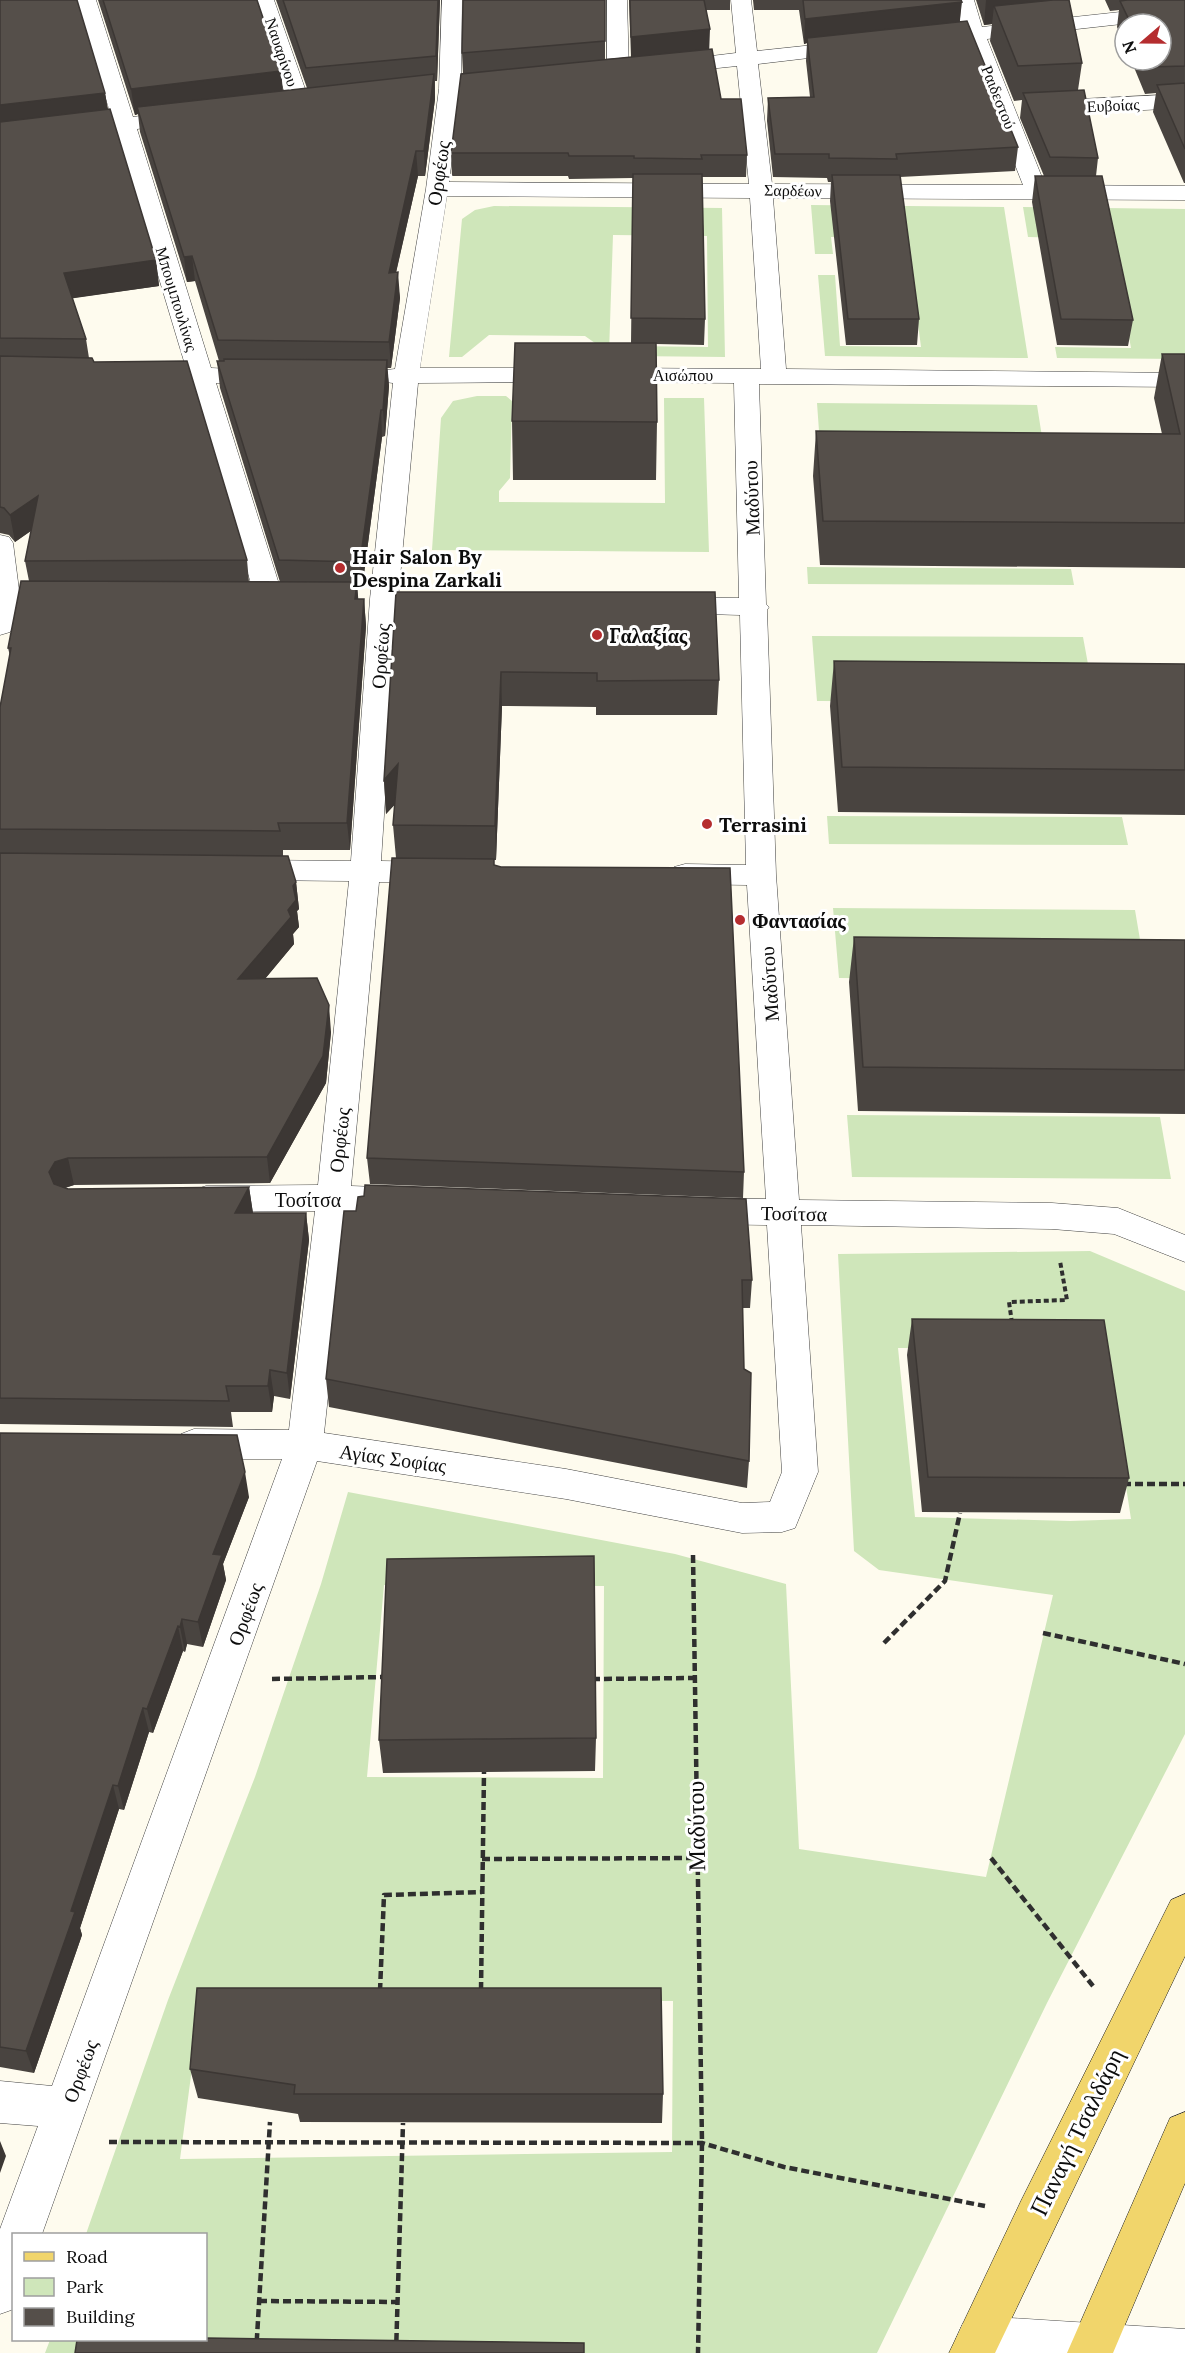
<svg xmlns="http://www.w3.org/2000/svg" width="1185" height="2353" viewBox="0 0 1185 2353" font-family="Lora,serif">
	<rect width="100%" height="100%" fill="#fefbee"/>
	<!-- green -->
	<path fill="#cfe6ba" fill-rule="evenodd" d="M811 205 1004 207 1028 358 825 356 818 275H835L840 346 921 347 907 238 831 237 833 254H815Z
		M494 206 722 208 725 357 631 356V346L708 347 707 236 613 235 609 353 585 336 489 335 462 357H449L462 219 475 210Z
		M1023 207 1185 209V359L1057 358 1055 347 1131 348 1111 239 1028 237Z
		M477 396H506L512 401 510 478 499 491V502L665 503 664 398H704L709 552 432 550 441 418 453 401Z
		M817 403 1037 405 1048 475 822 473Z
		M807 567 1071 569 1074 585 808 584Z
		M812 636 1083 637 1095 702 817 701Z
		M827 816 1122 817 1128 845 829 844Z
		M833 908 1135 910 1147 981 839 978Z
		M847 1115 1160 1117 1171 1179 852 1177Z
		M1090 1251 1185 1291V1734L1047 2003 877 2353H45L50 2340H206V2234H86L168 2000 255 1777 321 1584 348 1492 675 1554 786 1584 799 1849 986 1877 1053 1595 879 1570 854 1551 838 1254ZM898 1348 1105 1349 1131 1519 1070 1521 915 1517ZM384 1585 604 1586 603 1778 367 1777ZM201 2000 673 2001 672 2152 180 2159Z"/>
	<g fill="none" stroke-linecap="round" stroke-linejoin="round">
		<defs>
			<path id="minor" d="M76 0H96L133 117 183 110 191 112 194 117 191 122 137 129 211 368 271 371 274 376 271 381 262 383H216L283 597 279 603 269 605 259 603 255 597 191 383 137 380 134 375 137 370 146 368H186L115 132 0 147V133L112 119Z
				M254 0H274L310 103 307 108 299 110 291 108 288 103Z
				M442 0H462L461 89 449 182 749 184 737 66 670 73 662 72 659 67 662 62 670 61 736 53 731 0H751L757 51 851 41 859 42 862 47 859 52 851 53 758 64 772 184 1023 185 966 41 929 45 921 44 918 39 921 34 962 29 954 0H974L982 27 1185 5V17L987 39 1045 185 1185 186V200L773 198 786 369 1185 373V387L759 384 766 604 769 607 767 610 776 875 799 1200 1052 1203 1118 1208 1185 1235V1262L1114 1234 1052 1229 801 1225 818 1472 795 1528 782 1532 742 1533 566 1499 317 1461 42 2234H14V2309L0 2314V2229L38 2126 0 2123V2081L52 2086 282 1459H194L181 1454 176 1444 181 1434 194 1429 289 1430 315 1211 206 1212 194 1208 189 1199 194 1190 206 1186 318 1185 349 881 247 880 236 877 232 870 236 863 247 860 351 861 370 599 393 383 377 381 374 376 377 371 395 369 426 189 439 89ZM447 196 750 198 761 369 611 368 602 370 599 375 602 380 611 382 734 383 739 598 671 597 661 599 657 605 661 611 671 613 740 615 746 865 685 864 674 867 670 874 674 881 685 884 747 885 766 1199 703 1198 691 1202 686 1211 691 1220 703 1224 767 1225 782 1472 770 1502 742 1503 566 1469 324 1433 348 1211 403 1214 415 1210 420 1201 415 1192 403 1188 351 1186 379 882H435L446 879 450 872 446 865 435 862 381 861 398 599 418 383 559 382 568 380 571 375 568 370 559 368H420Z
				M607 0H627L629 73 626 78 618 79 610 78 607 73Z
				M1185 94V108L1042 115 1034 113 1031 108 1034 103 1042 101Z
				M0 535 9 537 13 543 19 590H61L71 592 75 598 71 604 61 606H18L14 626 10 632 0 635Z
				M979 2316 1185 2329V2353H962L956 2339 963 2323Z"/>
			<path id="major" d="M1185 1894V1956L995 2353H949L1021 2201 1171 1900Z
				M1185 2112V2183L1113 2353H1067L1170 2118Z"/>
		</defs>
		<!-- minor casing -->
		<use href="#minor" stroke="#404040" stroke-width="1"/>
		<!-- major casing -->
		<use href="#major" stroke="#1e1e1e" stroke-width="1"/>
		<!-- path-far1 -->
		<path stroke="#2f2f2f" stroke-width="4" stroke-dasharray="5 3" stroke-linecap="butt" d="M1012 1323 1009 1302 1067 1300 1060 1261"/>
		<!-- path -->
		<path stroke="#2f2f2f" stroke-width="4.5" stroke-dasharray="8 4" stroke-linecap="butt" d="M1123 1484H1185
			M693 1555 702 2143 698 2353
			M1043 1633 1185 1664
			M884 1643 945 1581 960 1513
			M272 1679 384 1677
			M592 1679 694 1678
			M991 1858 1093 1986
			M482 1859 697 1858
			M481 1990 484 1772
			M380 1991 384 1895 482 1892
			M109 2142 702 2143 784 2167 985 2206
			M259 2301 397 2302
			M256 2353 270 2122
			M396 2353 403 2123"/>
		<!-- minor -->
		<use href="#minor" fill="#fff" fill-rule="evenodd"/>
		<!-- major -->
		<use href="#major" fill="#f1d56b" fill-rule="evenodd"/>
	</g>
	<!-- wall -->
	<path fill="#494440" d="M0 0 105 93 108 109 156 260 159 286 72 298 86 339 89 358 94 362 247 560 249 582H280L220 388 217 361H219L195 281 187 282 140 132 138 114 135 115 98 0H257L281 71 283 91 307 88 276 0H440L437 81H435V99L425 176H418L396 273 400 298 391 368H387L389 386 385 436 382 437 362 589 357 588 358 599H364L366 626 350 850H283V856L296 882 299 909 297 911 299 927 293 934 294 944 265 979 331 1032 326 1083 270 1183 74 1185 65 1188 68 1189 249 1187 253 1213H306L309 1240 290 1399 274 1396 272 1412H231L233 1427 0 1424V707L10 656 8 648 29 581 25 561 31 531 15 542 9 535 0 533Z
		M605 0V59L631 57 629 0H730V10H706L709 49 721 99 747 155 746 177H702L705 319 704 345 656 344 657 422 656 480H513L512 421 631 343 633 178 569 179 568 176H452L451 153 463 74 462 53Z
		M753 0H961L960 21 1018 147 1015 171 900 177 919 319 917 345H846L830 201 831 182H828L827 178 773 177 767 121 768 98 810 97 806 61 807 43 804 44 799 10H754Z
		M976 0H1069L1082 63 1078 90 1098 158 1096 176 1133 320 1128 346 1057 345 1032 202 1035 176H1044L1020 118 1022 100 1014 101 990 41 992 24 984 25Z
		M1105 0H1185V183H1184L1153 112 1156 93 1145 94 1131 60H1161V24H1125V47L1117 27 1119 10 1110 11Z
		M1162 354H1185V568L820 565 813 476 816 431 1162 434 1154 398Z
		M396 592 719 680 717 715H596V707L502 706 496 860H494V865L744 1172 743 1198 370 1184 367 1158 396 858 393 825 395 804 386 814 384 780Z
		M834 661 1185 664V815L838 812 830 706Z
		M854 937 1185 940V1114L858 1111 849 982Z
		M356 1211 752 1280 750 1308H742L744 1369 749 1461 747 1488 329 1407 326 1379Z
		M912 1319 1129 1478 1120 1513 922 1512 907 1355Z
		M0 1433 249 1497 223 1564 226 1580 203 1647 187 1644 185 1652 183 1651 153 1733 149 1732 124 1810 119 1809 80 1928 82 1935 34 2073 0 2067Z
		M596 1738 595 1771 383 1773 379 1740Z
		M190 2069 663 2094 662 2123 300 2122 298 2114 198 2098Z"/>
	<!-- shaded-wall -->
	<path fill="#3c3734" d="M438 0H440L437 81 436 56Z
		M986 0H1062L994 6 992 24 984 25Z
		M962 2 959 27 807 38V43L804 44 805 19Z
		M710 29 709 55 631 63V37Z
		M281 71 283 96 137 107 138 114 135 115 131 89Z
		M434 74 435 99 425 176 424 151Z
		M105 93 109 118 0 131V105Z
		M416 151 418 176 390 298 389 273Z
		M192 256 195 281 187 282 184 257Z
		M156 260 159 286 68 299 64 273Z
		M398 272 400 298 391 368 389 342Z
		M387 360 389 386 385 436 383 410Z
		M381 410 382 437 362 589 360 562Z
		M38 496 43 522 15 542 10 515Z
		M357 582 359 609 355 599Z
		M364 599 366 626 350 850 347 823Z
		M501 672 502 706 496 860 495 826Z
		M398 764 401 798 386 814 384 780Z
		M296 882 299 909 297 911 299 927 293 934 294 944 242 1006 238 979 288 910 293 886Z
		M329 1005 331 1032 326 1083 270 1183 267 1157Z
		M68 1158 74 1185 61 1189 55 1199 49 1172 55 1162Z
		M249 1187 253 1214 235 1213Z
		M306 1213 309 1240 290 1399 287 1373Z
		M270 1370 274 1396 272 1412 268 1386Z
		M245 1472 249 1497 223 1564 226 1580 203 1647 198 1622 213 1554Z
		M182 1619 187 1644 185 1652 180 1627Z
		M178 1626 183 1651 153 1733 147 1709Z
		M143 1708 149 1732 124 1810 118 1786Z
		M113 1785 119 1809 80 1928 82 1935 34 2073 26 2051 71 1911Z
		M0 2141 6 2156 0 2173Z"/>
	<!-- building -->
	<path fill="#554f4a" stroke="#3c3734" stroke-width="1.5" d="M0 0H77L105 93 0 105Z
		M103 0H257L281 71 131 89Z
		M283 0H438L436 56 306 68Z
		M463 0H605V41L462 53Z
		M630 0H704L710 29 631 37Z
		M803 0H961L962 2 805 19Z
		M1053 0H1069L1082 63 1018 66 994 6Z
		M1127 0H1185V66L1149 67 1146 60H1161V24H1131L1120 1Z
		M967 21 1018 147 896 154 897 159 829 158V154H775L768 98 814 97 807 38Z
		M712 49 721 99H741L747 155H701L702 159 634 158V156H569L568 153H451L461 74Z
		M434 74 424 151H416L389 273 398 272 389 342 218 340 192 256 184 257 137 107Z
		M1185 83V149L1157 85Z
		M1084 90 1098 158 1050 157 1023 93Z
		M110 109 156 260 64 273 86 339 0 338V122Z
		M633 174H702L705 319 631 318Z
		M832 175H900L919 319H848Z
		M1035 176H1102L1133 320 1061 319Z
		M515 343H656L657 422 512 421Z
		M1162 354H1185V523L823 521 816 431 1180 434Z
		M0 356 92 358 94 362 187 361 247 560 25 561 38 496 10 515 4 508 0 507Z
		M224 359 387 360 383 410H381L360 562 279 560 217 361H224Z
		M21 581 357 582 355 599H364L347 823H278L280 831 0 829V707L11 648H8Z
		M396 592H715L719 680 597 681V673L501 672 495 826 393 825 398 764 384 780Z
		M834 661 1185 664V770L842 767Z
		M0 853 288 856 296 882 293 886 296 900 288 910 291 917 238 979 317 978 329 1005 323 1056 267 1157 68 1158 55 1162 49 1172 54 1184 68 1189 249 1187 235 1213H306L287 1373 270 1370 268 1386H226L229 1401 0 1398Z
		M392 858 494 859V865L501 867 730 868 744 1172 367 1158Z
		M854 937 1185 940V1070L863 1067Z
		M365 1185 746 1199 752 1280H742L744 1369 751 1373 749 1461 326 1379 344 1211H356L358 1197 364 1196Z
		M912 1319 1104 1320 1129 1478 928 1477Z
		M0 1433 237 1435 245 1472 213 1554 222 1555 198 1622 182 1619 180 1627 178 1626 147 1709 143 1708 118 1786 113 1785 71 1911 75 1912 26 2051 0 2047Z
		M594 1556 596 1738 379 1740 387 1559Z
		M197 1988H661L663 2094H294L295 2085 190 2069Z
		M206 2338 584 2343V2353H75L77 2340H206Z"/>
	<!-- markers -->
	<g fill="#b52d2f" stroke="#fff" stroke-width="2">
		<circle cx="340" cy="568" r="6"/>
		<circle cx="597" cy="635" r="6"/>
		<circle cx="707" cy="824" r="6"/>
		<circle cx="740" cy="920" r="6"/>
	</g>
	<g text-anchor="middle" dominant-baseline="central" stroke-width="6" stroke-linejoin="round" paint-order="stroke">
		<!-- far-street labels -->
		<g font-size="16" fill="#0d0d0d" stroke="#fff">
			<text transform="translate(282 52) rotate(71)">Ναυαρίνου</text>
			<text transform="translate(999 97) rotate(68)">Ραιδεστού</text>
			<text transform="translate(1113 105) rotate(-3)">Ευβοίας</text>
			<text transform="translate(793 190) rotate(1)">Σαρδέων</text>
			<text transform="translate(177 299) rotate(73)">Μπουμπουλίνας</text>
			<text x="683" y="375">Αισώπου</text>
		</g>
		<!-- street labels -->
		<g font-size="20" fill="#0d0d0d" stroke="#fff">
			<text transform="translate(438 173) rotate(-82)">Ορφέως</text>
			<text transform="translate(751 498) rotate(-92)">Μαδύτου</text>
			<text transform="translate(380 656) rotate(-86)">Ορφέως</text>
			<text transform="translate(769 984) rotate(-94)">Μαδύτου</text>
			<text transform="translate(339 1140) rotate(-84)">Ορφέως</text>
			<text x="308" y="1199">Τοσίτσα</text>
			<text transform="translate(794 1213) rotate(1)">Τοσίτσα</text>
			<text transform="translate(393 1458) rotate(8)">Αγίας Σοφίας</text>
			<text transform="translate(245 1614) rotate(-70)">Ορφέως</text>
			<text transform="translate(80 2071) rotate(-70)">Ορφέως</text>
		</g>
		<!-- poi labels -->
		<g font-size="20" font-weight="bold" fill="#0d0d0d" stroke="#fff" text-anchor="start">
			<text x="352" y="556">Hair Salon By<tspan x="352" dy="23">Despina Zarkali</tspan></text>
			<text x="609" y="635">Γαλαξίας</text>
			<text x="719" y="824">Terrasini</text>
			<text x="752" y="920">Φαντασίας</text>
		</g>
		<!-- near-street labels -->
		<g font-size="24" fill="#0d0d0d" stroke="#fff">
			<text transform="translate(696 1826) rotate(-91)">Μαδύτου</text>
			<text transform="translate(1077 2132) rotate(-64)">Παναγή Τσαλδάρη</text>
		</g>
	</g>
	<!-- legend -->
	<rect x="12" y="2233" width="195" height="108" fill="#ffffff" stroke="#9e9e9e" stroke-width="1.5"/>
	<rect x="24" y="2252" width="30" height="9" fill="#f1d56b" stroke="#9e9e9e" stroke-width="1.5"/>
	<text x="66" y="2263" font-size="18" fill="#0d0d0d">Road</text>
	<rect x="24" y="2278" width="30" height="18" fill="#cfe6ba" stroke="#9e9e9e" stroke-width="1.5"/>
	<text x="66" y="2293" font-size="18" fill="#0d0d0d">Park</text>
	<rect x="24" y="2308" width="30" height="18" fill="#554f4a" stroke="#9e9e9e" stroke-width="1.5"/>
	<text x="66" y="2323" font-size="18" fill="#0d0d0d">Building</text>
	<!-- north arrow -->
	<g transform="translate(1143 42) rotate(250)"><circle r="28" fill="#ffffff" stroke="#9e9e9e" stroke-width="1.5"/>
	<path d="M0-4.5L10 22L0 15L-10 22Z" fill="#b52d2f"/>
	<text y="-9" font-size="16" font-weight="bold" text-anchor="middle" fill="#0d0d0d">N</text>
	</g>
</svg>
